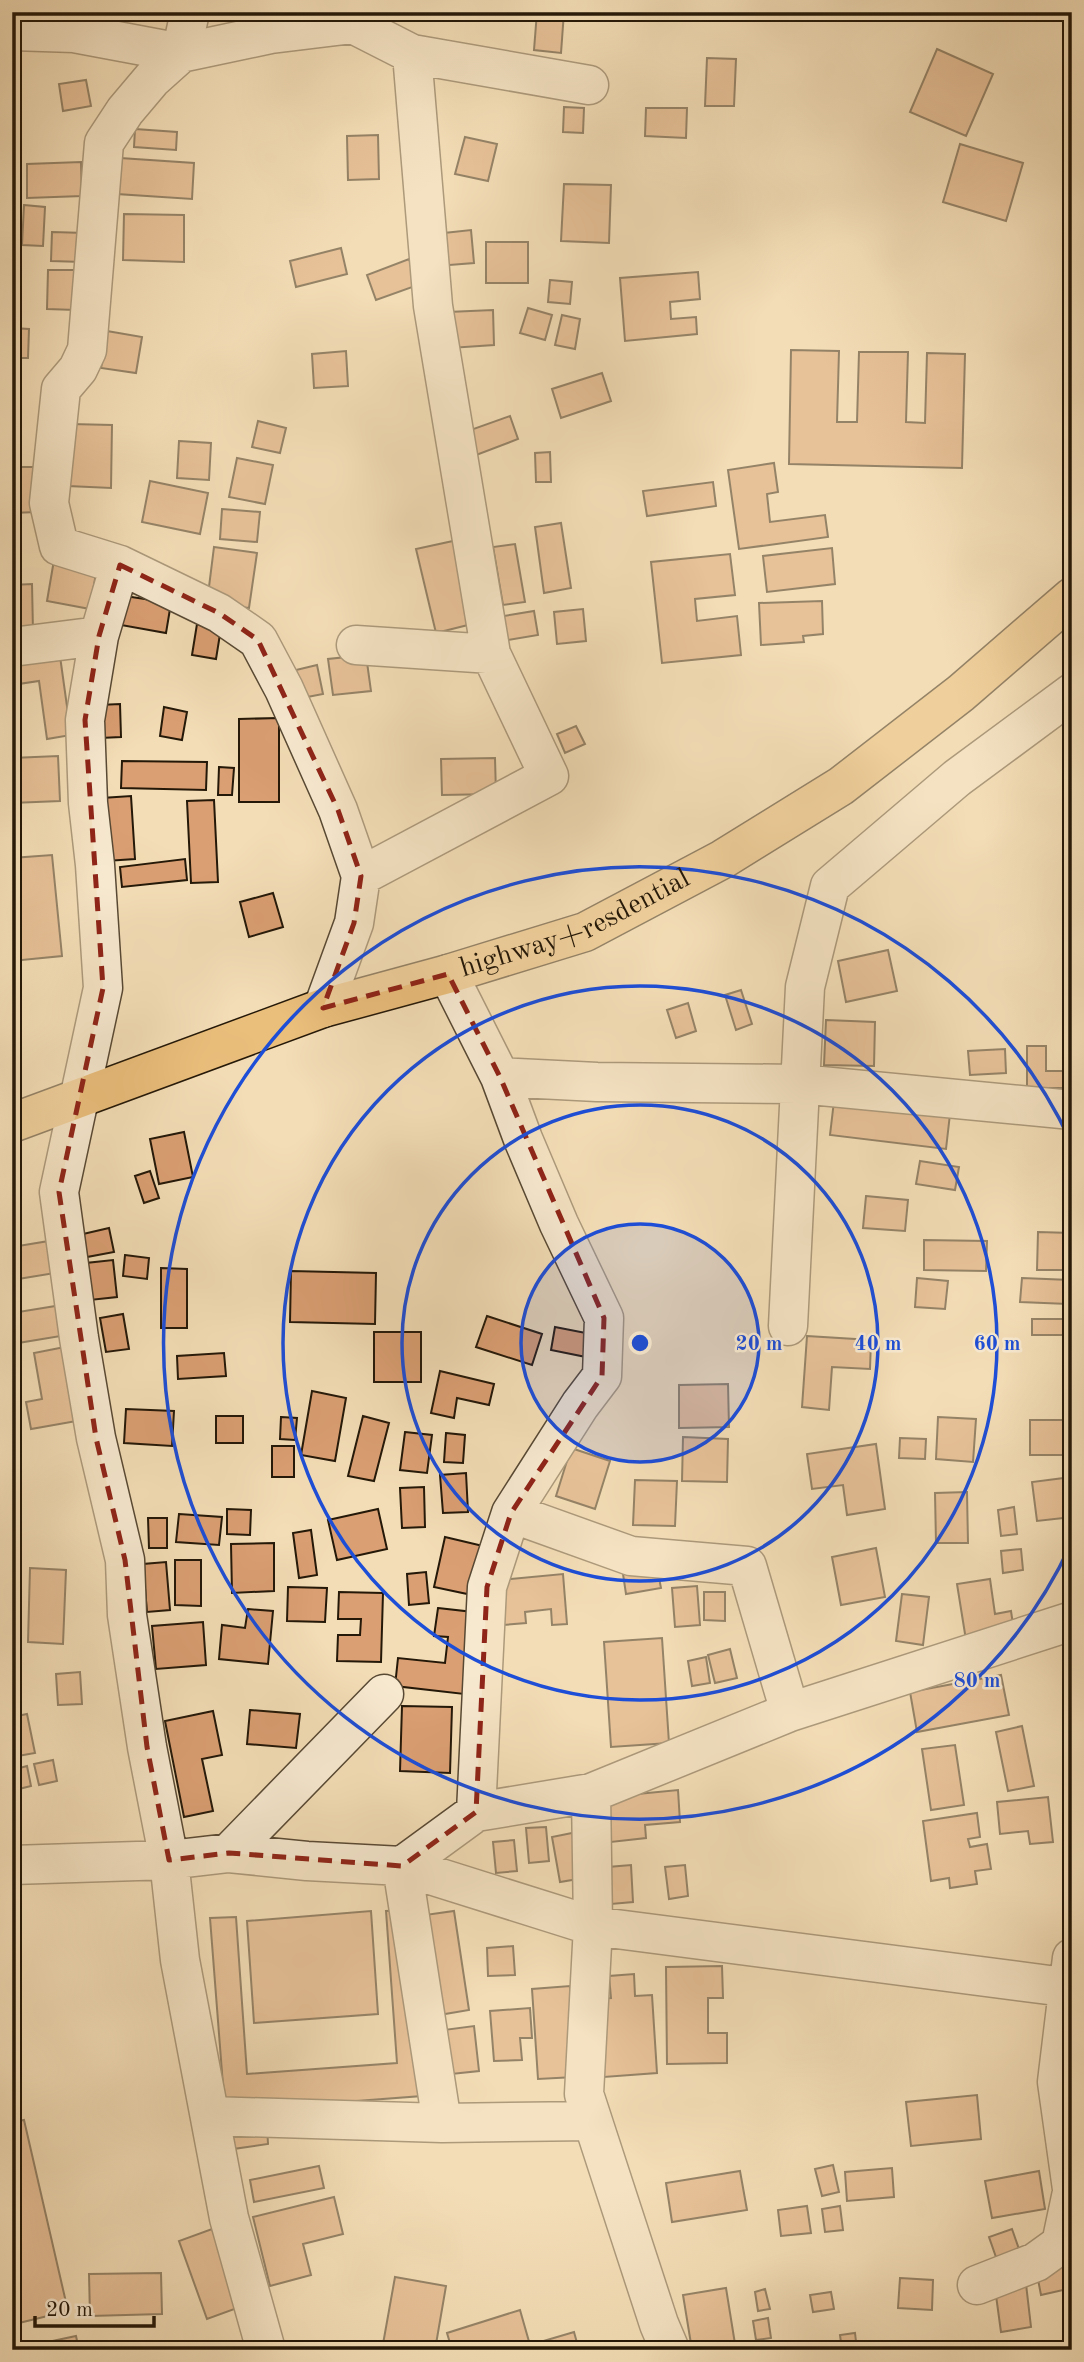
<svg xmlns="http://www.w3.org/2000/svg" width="1084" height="2362" viewBox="0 0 1084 2362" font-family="'Old Standard TT',serif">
	<rect width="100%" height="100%" fill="#f3ddb6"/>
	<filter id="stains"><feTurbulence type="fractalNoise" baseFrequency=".00286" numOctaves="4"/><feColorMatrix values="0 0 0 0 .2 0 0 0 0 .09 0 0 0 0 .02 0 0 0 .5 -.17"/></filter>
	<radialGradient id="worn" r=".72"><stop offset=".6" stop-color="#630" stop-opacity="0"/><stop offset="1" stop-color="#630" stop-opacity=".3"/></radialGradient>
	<!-- building -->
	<path fill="#da9f73" stroke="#241808" stroke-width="2" d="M537 12H564L561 53 534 50Z
		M937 49 993 74 966 136 910 112Z
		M707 58 736 59 734 106H705Z
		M86 80 91 106 63 111 59 84Z
		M564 107 584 108 583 133 563 132Z
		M646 108H687L686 138 645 136Z
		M135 129 177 132 176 150 134 147Z
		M378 135 379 179 348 180 347 136Z
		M465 137 497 144 488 181 455 174Z
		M960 144 1023 163 1006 221 943 202Z
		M120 158 194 163 192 199 117 194Z
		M81 162 82 196 27 198V164Z
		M564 184 611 185 609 243 561 241Z
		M24 205 45 207 43 246 22 245Z
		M124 214 184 215V262L123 260Z
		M471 230 474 263 437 266 435 234Z
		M52 232 85 233 83 262 51 261Z
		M486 242H528V283H486Z
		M341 248 347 274 296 287 290 261Z
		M409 259 418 285 376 300 367 275Z
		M48 270H76V310L47 309Z
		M698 272 700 299 670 302 671 319 696 317 697 334 625 341 620 278Z
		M550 280 572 282 570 304 548 302Z
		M528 308 552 315 545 340 520 333Z
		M493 310 494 345 450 348 448 312Z
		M562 315 580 319 575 349 555 345Z
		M12 328 29 329 28 358H12Z
		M107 331 142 337 136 373 101 368Z
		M791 350 839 351 837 422H857L859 352H908L906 422 925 423 927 353 965 354 962 468 789 464Z
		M346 351 348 386 314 388 312 354Z
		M602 373 611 401 561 418 552 389Z
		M510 416 518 439 471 457 462 433Z
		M258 421 286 428 280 453 252 447Z
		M70 424 112 425 111 488 68 486Z
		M179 441 211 443 209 480 177 478Z
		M550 452 551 482H536L535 453Z
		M237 458 273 465 265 504 229 497Z
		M774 463 778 492 767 494 770 522 825 515 828 537 739 549 728 470Z
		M12 467H38L37 512 12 513Z
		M150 481 208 493 200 534 142 522Z
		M713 482 716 506 647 516 643 491Z
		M222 509 260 512 257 542 220 539Z
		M561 523 571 588 544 593 535 527Z
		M453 541 472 624 436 633 416 549Z
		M515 544 525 602 503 605 493 547Z
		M214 547 257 553 249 608 207 603Z
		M832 548 835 584 767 592 763 556Z
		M730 554 735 595 695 599 697 621 737 616 741 655 662 663 651 562Z
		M54 560 97 567 90 609 47 601Z
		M32 584 33 631H12V585Z
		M125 596 171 603 166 633 121 625Z
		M822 601 823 634 803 636 804 642 761 645 759 603Z
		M583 609 586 641 557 644 554 612Z
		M534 611 538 635 502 641 498 617Z
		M197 624 221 628 216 659 192 655Z
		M59 649 71 735 47 739 39 681 12 685V656Z
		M366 655 371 691 333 695 328 659Z
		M317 665 323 694 302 698 296 670Z
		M120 704 121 737 100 738 99 705Z
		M164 707 187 712 182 740 160 736Z
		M279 718V802H239V719Z
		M576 726 585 744 565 753 557 734Z
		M58 756 60 801 12 803V758Z
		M495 758 496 794 442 795 441 759Z
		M122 761 207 762 206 790 121 788Z
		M219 767 234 768 232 795H218Z
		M131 796 135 859 106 861 102 798Z
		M214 800 218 882 191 883 187 801Z
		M52 855 62 956 12 961V858Z
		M185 859 187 880 122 887 120 867Z
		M273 893 283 927 249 937 240 902Z
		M1067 941H1072V983H1069Z
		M888 950 897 991 846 1002 838 961Z
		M1068 989H1072V1025H1068Z
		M741 990 752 1024 736 1030 725 995Z
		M688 1003 696 1031 676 1038 667 1010Z
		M826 1020 875 1022 874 1066 824 1065Z
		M1027 1046H1046V1071H1070V1088H1027Z
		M1005 1049 1006 1073 970 1075 968 1051Z
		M834 1101 950 1114 946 1149 830 1135Z
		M184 1132 193 1177 159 1184 150 1139Z
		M1071 1142H1072V1205H1070Z
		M920 1161 959 1167 955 1190 916 1184Z
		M150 1171 159 1198 144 1203 135 1176Z
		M866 1196 908 1200 905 1231 863 1228Z
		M109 1228 114 1252 87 1257 83 1234Z
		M1038 1232 1072 1233V1270H1037Z
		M924 1240 987 1241 986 1271 924 1270Z
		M49 1241 55 1273 12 1280V1247Z
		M125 1255 149 1258 147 1279 123 1276Z
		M113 1260 117 1297 90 1300 86 1263Z
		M161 1268 187 1269V1328H161Z
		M291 1271 376 1273 375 1324 290 1322Z
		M917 1278 948 1281 945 1309 915 1307Z
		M1022 1278 1070 1280 1068 1304 1020 1302Z
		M68 1304 73 1334 12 1344V1313Z
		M123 1314 129 1349 106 1352 100 1318Z
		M487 1316 542 1334 532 1365 476 1347Z
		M1032 1319H1070V1335H1032Z
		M555 1327 591 1334 586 1357 551 1350Z
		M374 1332H421V1382H374Z
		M807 1336 871 1340 870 1369 832 1367 829 1410 802 1407Z
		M1064 1340H1072V1368H1066Z
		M75 1345 88 1419 31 1429 26 1402 42 1399 34 1353Z
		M224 1353 226 1376 178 1379 177 1356Z
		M440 1371 494 1384 489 1405 457 1398 454 1418 431 1413Z
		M1063 1376H1072V1406H1064Z
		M728 1384 729 1427 679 1428V1385Z
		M312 1391 346 1398 335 1461 301 1455Z
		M126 1409 174 1411 172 1446 124 1443Z
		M216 1416H243V1443H216Z
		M363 1416 389 1423 374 1481 348 1476Z
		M281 1417 297 1418 295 1440 280 1439Z
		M938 1417 976 1419 973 1462 936 1459Z
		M1030 1420H1072V1455H1030Z
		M405 1432 432 1435 427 1473 400 1470Z
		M446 1433 465 1435 463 1463 444 1462Z
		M683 1437 728 1439 727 1482 682 1481Z
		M900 1438 926 1439 925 1459 899 1458Z
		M876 1444 885 1509 847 1515 843 1485 812 1489 807 1454Z
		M272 1446H294V1477H272Z
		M571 1448 610 1461 595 1509 556 1496Z
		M466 1473 468 1512 443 1513 440 1475Z
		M1072 1477V1517L1037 1521 1032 1482Z
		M635 1480 677 1481 675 1526 633 1525Z
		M424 1487 425 1527 402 1528 400 1488Z
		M967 1492 968 1543H936L935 1493Z
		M1014 1507 1017 1534 1001 1536 998 1510Z
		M227 1509 251 1510 250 1535 227 1534Z
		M378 1509 387 1549 337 1560 328 1520Z
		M179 1514 222 1517 219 1545 176 1542Z
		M148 1518H167V1548H149Z
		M311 1530 317 1575 299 1578 293 1533Z
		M445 1537 483 1546 472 1595 434 1587Z
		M274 1543V1591L232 1593 231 1544Z
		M876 1548 885 1597 841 1605 832 1557Z
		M1021 1549 1023 1570 1003 1573 1001 1551Z
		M175 1560H201V1606L175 1605Z
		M166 1562 170 1610 147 1612 143 1564Z
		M30 1568 66 1570 63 1644 28 1642Z
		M657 1568 661 1588 626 1594 623 1574Z
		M426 1572 429 1603 409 1605 407 1574Z
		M563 1574 567 1624 552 1625 551 1609 525 1612 526 1623 503 1625 499 1580Z
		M990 1579 995 1614 1011 1611 1014 1631 966 1640 957 1584Z
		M697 1586 700 1625 675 1627 672 1588Z
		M288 1587 327 1588 325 1622 287 1621Z
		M339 1592 383 1593 381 1662 337 1661 338 1635H360L361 1619H338Z
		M704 1592H725V1621L704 1620Z
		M902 1594 929 1597 923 1645 896 1641Z
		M438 1608 473 1612 464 1694 395 1686 398 1658 445 1663 448 1637 434 1636Z
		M248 1609 273 1611 268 1664 219 1659 222 1625 245 1628Z
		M203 1622 206 1665 156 1669 152 1626Z
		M662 1638 669 1743 611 1747 604 1642Z
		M730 1649 737 1678 715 1683 708 1655Z
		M706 1657 710 1683 692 1686 688 1661Z
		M80 1672 82 1704 58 1705 56 1674Z
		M1001 1675 1009 1715 917 1732 910 1692Z
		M402 1706 452 1707 450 1773 400 1771Z
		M250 1710 300 1714 296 1748 247 1744Z
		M213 1711 222 1755 202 1759 213 1811 184 1817 165 1721Z
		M27 1714 35 1753 12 1757V1717Z
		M1022 1726 1034 1786 1008 1791 996 1732Z
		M955 1745 964 1805 931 1810 922 1749Z
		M53 1760 57 1781 39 1785 34 1764Z
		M27 1766 31 1786 15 1790 12 1770Z
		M678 1790 680 1822 645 1825 646 1838 611 1842 607 1797Z
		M1048 1797 1053 1842 1030 1844 1028 1831 1000 1834 997 1802Z
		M977 1813 980 1837 968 1839 970 1847 987 1844 991 1869 975 1871 977 1884 950 1888 949 1878 931 1881 923 1821Z
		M546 1827 549 1861 529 1863 526 1828Z
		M582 1831 590 1877 560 1882 552 1837Z
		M514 1840 517 1871 496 1873 493 1842Z
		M631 1865 633 1902 611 1904 608 1867Z
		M685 1865 688 1896 669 1899 665 1867Z
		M409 1910 422 2096 225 2111 210 1918 236 1917 247 2074 397 2063 386 1911Z
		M371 1911 378 2014 254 2023 247 1921Z
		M454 1911 469 2010 439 2015 425 1915Z
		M513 1946 515 1975 488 1976 487 1948Z
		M722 1966 723 1998H708V2033H727V2063L667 2064 666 1967Z
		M634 1974 635 1996 652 1995 657 2073 604 2077 599 1999 611 1998 609 1976Z
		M570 1986 575 2077 538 2079 532 1989Z
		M530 2008 532 2038H520L522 2060 494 2061 490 2011Z
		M474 2026 479 2071 442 2075 436 2031Z
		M977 2095 981 2139 911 2146 906 2102Z
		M24 2120 68 2311 19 2323 12 2293V2122Z
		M267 2126 268 2144 233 2149 231 2130Z
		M833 2165 839 2192 822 2196 815 2169Z
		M319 2166 324 2188 254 2202 250 2180Z
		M892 2168 894 2197 847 2201 845 2172Z
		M740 2171 747 2210 672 2222 666 2183Z
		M1039 2171 1045 2209 992 2218 985 2181Z
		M334 2197 343 2234 303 2244 311 2275 270 2286 253 2217Z
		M807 2206 811 2233 781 2236 778 2210Z
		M840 2206 843 2230 825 2232 822 2209Z
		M212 2229 240 2307 207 2319 179 2241Z
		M1012 2229 1020 2252 997 2260 989 2237Z
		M1072 2261V2288L1041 2295 1036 2269Z
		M161 2273 162 2314 90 2316 89 2274Z
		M395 2277 446 2286 435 2350H415L383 2344Z
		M900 2278 933 2280 932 2310 898 2308Z
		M1026 2284 1031 2327 1001 2332 995 2288Z
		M726 2288 736 2350H692L683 2295Z
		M765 2289 770 2309 758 2311 755 2292Z
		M831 2292 834 2309 813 2312 810 2295Z
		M520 2310 530 2345 574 2332 579 2350H452L447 2333Z
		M768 2318 771 2338 756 2340 753 2321Z
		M855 2333 857 2350H842L840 2335Z
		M76 2336 79 2350H24V2347Z
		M1047 2342 1072 2343V2350H1047Z"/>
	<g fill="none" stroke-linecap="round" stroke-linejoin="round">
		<defs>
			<path id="minor" d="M190 12 181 53 152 79 125 111 104 143 87 350 78 369 61 389 49 503 59 546 120 565 219 613 258 640 284 689 338 810 361 876 354 923 323 1008
				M12 31 74 33 181 53 271 34 353 24 412 54 589 85
				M120 565 99 636 85 720 88 803 95 865 103 988 59 1192 79 1338 96 1438 125 1560 127 1615 147 1747 169 1860 180 1960 229 2218 266 2350
				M356 645 491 654
				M12 647 99 636
				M361 876 549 776 491 654 433 306 412 54
				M448 974 500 1077 523 1139 559 1224 604 1318 602 1376 580 1405 511 1513 487 1587 476 1812 591 1793 593 1926 584 2094 659 2324 670 2350
				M500 1077 597 1082 800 1084 1072 1110
				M788 1326 805 987 830 886 957 778 1072 693
				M511 1513 631 1556 747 1566 790 1712
				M591 1793 790 1712 1072 1621
				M229 1853 384 1694
				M12 1865 169 1860 229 1853 307 1861 402 1866 593 1926 1072 1988
				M1072 1958 1057 2082 1072 2189
				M210 2116 442 2123 592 2121
				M442 2123 402 1866 476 1812
				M977 2285 1036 2262 1061 2244 1072 2192"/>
			<g id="trunk">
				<path id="s1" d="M12 1123 323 1008 448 974 585 932 723 859 841 786 961 693 1072 597"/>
			</g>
		</defs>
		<!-- minor casing -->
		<use href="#minor" stroke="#584934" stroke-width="41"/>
		<!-- trunk casing -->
		<use href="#trunk" stroke="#241808" stroke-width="41"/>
		<!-- minor -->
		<use href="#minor" stroke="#f7e9d0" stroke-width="38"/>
		<!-- trunk -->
		<use href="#trunk" stroke="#eabe7b" stroke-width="38"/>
	</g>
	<!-- marked area -->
	<path d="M0 0H1084V2362H0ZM120 565 219 613 258 640 338 810 361 876 354 923 323 1008 448 974 500 1077 604 1318 602 1376 511 1513 487 1587 476 1812 402 1866 229 1853 169 1860 147 1747 125 1560 96 1438 59 1192 103 988 85 720 99 636Z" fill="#f3ddb6" fill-opacity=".55" fill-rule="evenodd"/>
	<path fill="none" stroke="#8f2418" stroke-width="5" stroke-dasharray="14 9" stroke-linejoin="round" d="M120 565 219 613 258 640 338 810 361 876 354 923 323 1008 448 974 500 1077 604 1318 602 1376 511 1513 487 1587 476 1812 402 1866 229 1853 169 1860 147 1747 125 1560 96 1438 59 1192 103 988 85 720 99 636Z"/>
	<!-- distance rings -->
	<circle cx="640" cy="1343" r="119" fill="#1d4ed8" fill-opacity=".12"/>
	<g fill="none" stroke="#1d4ed8" stroke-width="3.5">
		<circle cx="640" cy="1343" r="119"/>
		<circle cx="640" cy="1343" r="238"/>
		<circle cx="640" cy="1343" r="357"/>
		<path d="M1071 1544A476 476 0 1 1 1071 1142"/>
	</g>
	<g text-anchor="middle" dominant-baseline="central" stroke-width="5" stroke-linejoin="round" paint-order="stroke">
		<!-- street labels -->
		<g font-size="28" fill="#241808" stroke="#f7e9d0">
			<text stroke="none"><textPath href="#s1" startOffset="598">highway+resdential</textPath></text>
		</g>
	</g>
	<circle cx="640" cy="1343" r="10" fill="#1d4ed8" stroke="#f7e9d0" stroke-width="3.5"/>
	<g font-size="21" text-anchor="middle" font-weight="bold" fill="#1d4ed8" stroke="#f7e9d0" stroke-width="5" stroke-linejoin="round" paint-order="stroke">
		<text x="759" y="1350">20 m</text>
		<text x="878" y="1350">40 m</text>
		<text x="997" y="1350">60 m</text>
		<text x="977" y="1687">80 m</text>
	</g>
	<!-- margin -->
	<rect width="1084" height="2362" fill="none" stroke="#f3ddb6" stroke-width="42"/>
	<rect x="14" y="14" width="1056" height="2334" fill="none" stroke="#241808" stroke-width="3.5"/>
	<rect x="21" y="21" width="1042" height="2320" fill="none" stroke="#241808" stroke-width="2"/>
	<!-- scale -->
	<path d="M35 2316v10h119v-10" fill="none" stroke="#241808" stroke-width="3.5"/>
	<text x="46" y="2316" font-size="21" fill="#241808" stroke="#f7e9d0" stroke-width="5" paint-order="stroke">20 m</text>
	<rect width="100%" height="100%" filter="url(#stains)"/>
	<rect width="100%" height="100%" fill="url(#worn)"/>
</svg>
